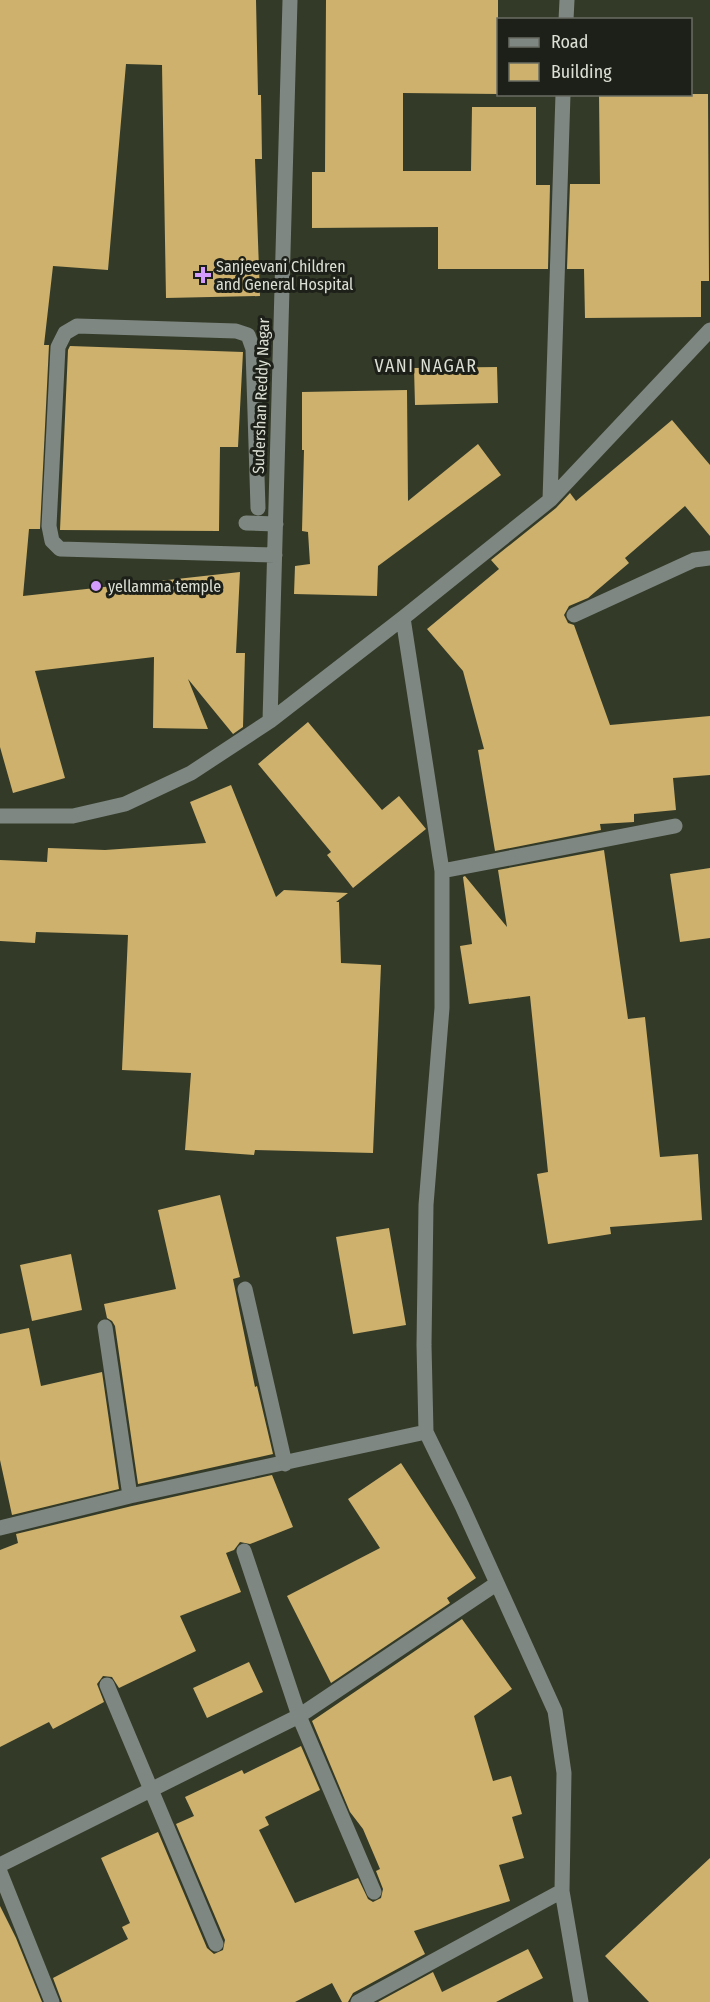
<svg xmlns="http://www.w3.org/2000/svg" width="710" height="2002" viewBox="0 0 710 2002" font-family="'Fira Sans Condensed',sans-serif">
	<rect width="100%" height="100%" fill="#343a28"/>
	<!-- building -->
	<path fill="#cdb16c" d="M0 0H256L258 95H261L262 159H255L260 296 166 298 162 65 126 64 108 270 53 266 44 345H49L40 529H29L23 596 240 572 236 653H245L243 727 233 734 188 679 208 729 153 728 154 657 35 671 65 778 13 793 0 747Z
		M326 0H498V94L403 93V171H471L472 107H536V185H550L548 269H438V227L312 228V172H325Z
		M599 94H708L709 281H701V317L585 318 584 269H567L570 184H600Z
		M70 346 243 352 238 447H220L219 531 60 530 68 350Z
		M497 367 498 403 415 405 414 368Z
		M407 390 408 501 478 444 501 475 378 566 377 596 294 594 295 566 310 564 308 532 302 531 304 450H302V392Z
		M672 420 710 465V536L685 506 625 558 629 563 588 598 569 606 564 615 568 623 574 625 610 725 710 716V775L673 778 676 810 634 814V822L600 824 601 830 495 851 478 750 484 749 463 671 427 629 499 569 491 560 556 508 570 493 576 501Z
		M308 722 382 810 399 796 426 829 353 888 327 855 331 852 258 764Z
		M231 785 276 897 284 890 348 893 336 902H339L341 963 381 965 373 1153 255 1150 254 1155 185 1150 191 1073 122 1070 128 935 36 932 35 943 0 941V860L47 862 48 848 105 850 206 843 190 802Z
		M604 850 628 1019 645 1017 660 1157 698 1154 702 1220 610 1227 611 1234 548 1244 537 1174 548 1172 530 996 469 1004 460 946 472 944 463 877 465 876 507 927 498 870Z
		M710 868V938L680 942 670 874Z
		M220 1195 240 1277 233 1279 255 1387 257 1386 273 1454 138 1484 115 1326 112 1321 107 1318 104 1304 176 1289 158 1210Z
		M389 1228 406 1325 353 1334 336 1237Z
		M71 1254 82 1310 32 1321 20 1265Z
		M29 1328 41 1386 102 1372 119 1489 12 1515 0 1460V1334Z
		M401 1463 476 1578 447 1598 450 1603 331 1683 287 1596 380 1548 348 1499Z
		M272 1475 293 1527 250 1544 240 1542 234 1550 226 1553 241 1592 180 1616 196 1651 119 1688 112 1677 103 1676 97 1684 104 1702 53 1729 49 1722 0 1747V1550L18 1543 16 1534 132 1506Z
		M462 1619 512 1689 474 1716 493 1781 511 1776 522 1814 512 1817 524 1858 499 1865 510 1901 414 1931 425 1954 353 1993 348 2002H342L332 1983 295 2002H62L53 1978 128 1939 122 1927 130 1923 101 1858 158 1832 207 1948 214 1954 223 1950 225 1940 176 1824 194 1816 185 1797 242 1770 244 1774 301 1746 320 1790 265 1817 269 1825 259 1830 295 1903 358 1878 368 1899 373 1902 381 1898 383 1889 376 1871 380 1869 363 1829 350 1812 312 1721Z
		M249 1662 263 1692 207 1718 193 1688Z
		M710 1858V2002H649L605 1956Z
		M0 1906 16 1938 42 2002H0Z
		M528 1949 543 1978 496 2002H378L433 1972 442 1992Z"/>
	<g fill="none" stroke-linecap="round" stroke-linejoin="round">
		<!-- minor -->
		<path stroke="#7e8781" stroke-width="15" d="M566 20 567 0
			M550 500 563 94
			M258 508 253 349 248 335 236 331 77 326 65 333 58 347 49 526 52 541 60 549 275 555
			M246 523 276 524
			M574 615 694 560 710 558
			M403 618 442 871V1008L426 1205 424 1345 426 1432 462 1506 555 1711 564 1773 562 1891 581 2002
			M270 721 290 0
			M0 816H73L125 804 191 773 270 721 403 618 550 500 710 330
			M442 871 675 826
			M245 1289 285 1464
			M105 1327 130 1496
			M0 1528 130 1496 426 1432
			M244 1551 299 1716 374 1892
			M107 1685 216 1944
			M0 1865 299 1716 496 1584
			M0 1872 52 2002
			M358 2002 562 1891"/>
	</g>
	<!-- markers -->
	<g fill="#d39cfc" stroke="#1d2018" stroke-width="2">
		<path d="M200 266h6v6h6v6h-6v6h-6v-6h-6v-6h6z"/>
		<circle cx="96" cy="586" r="6"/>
	</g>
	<g text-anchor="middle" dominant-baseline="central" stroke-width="6" stroke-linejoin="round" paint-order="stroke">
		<!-- poi labels -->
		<g font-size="16" fill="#dbdfd4" stroke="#1d2018" text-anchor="start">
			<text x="216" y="266">Sanjeevani Children<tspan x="216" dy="18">and General Hospital</tspan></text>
			<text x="108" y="586">yellamma temple</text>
		</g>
		<!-- street labels -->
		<g font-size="16" fill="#dbdfd4" stroke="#1d2018">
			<text transform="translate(261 396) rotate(-88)">Sudershan Reddy Nagar</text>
		</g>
		<!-- neighbourhood labels -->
		<g font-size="18" letter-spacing="1.5" fill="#dbdfd4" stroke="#1d2018">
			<text x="426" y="366">VANI NAGAR</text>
		</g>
	</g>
	<!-- legend -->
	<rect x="497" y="18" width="195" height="78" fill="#1d2018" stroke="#696c63" stroke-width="1.5"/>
	<rect x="509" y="38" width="30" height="9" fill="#7e8781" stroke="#696c63" stroke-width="1.5"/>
	<text x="551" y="48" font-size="18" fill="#dbdfd4">Road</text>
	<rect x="509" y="63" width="30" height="18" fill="#cdb16c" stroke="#696c63" stroke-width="1.5"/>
	<text x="551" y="78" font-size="18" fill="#dbdfd4">Building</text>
</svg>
